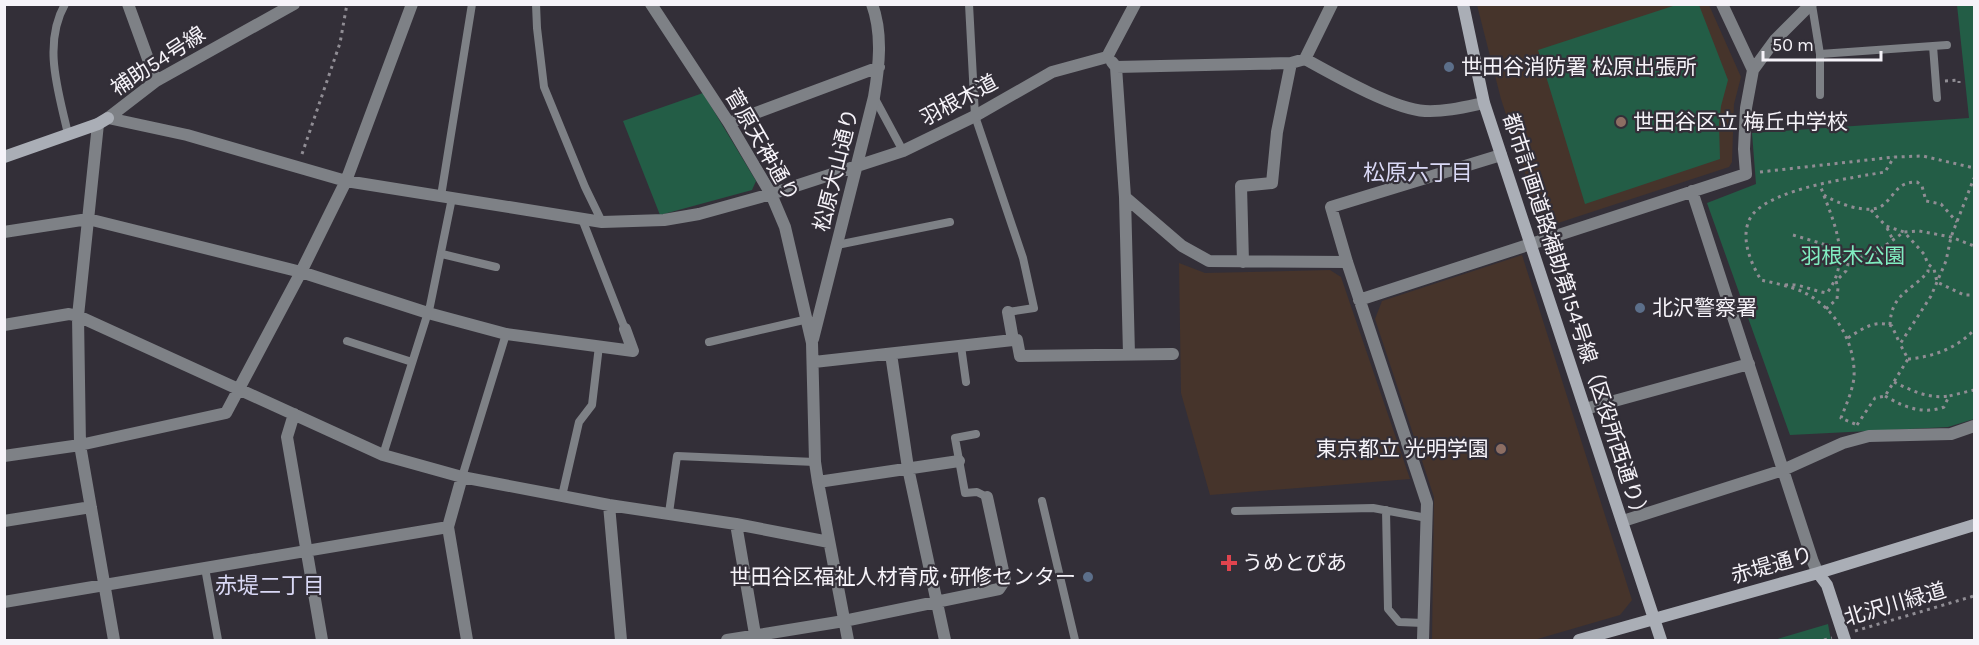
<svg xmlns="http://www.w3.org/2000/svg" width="1979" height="645" viewBox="0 0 1979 645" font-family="Karla,'Noto Sans JP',sans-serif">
	<rect width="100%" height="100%" fill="#332f38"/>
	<!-- education -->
	<path fill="#46342b" d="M1477 5H1709L1741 77 1734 104 1732 162 1729 167 1555 224 1538 213 1501 99Z
		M1522 255 1632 600 1620 615 1534 640H1432L1434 497 1375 319 1382 301Z
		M1179 263 1205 273 1330 270 1341 277 1410 479 1210 495 1181 393Z"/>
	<!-- green -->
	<path fill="#235d46" d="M1676 5H1699L1728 80 1721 106 1719 124 1720 159 1585 204 1538 50Z
		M1957 5H1974V419L1948 427 1790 435 1707 203 1756 184 1752 133 1969 118Z
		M703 93 756 181 752 190 660 215 623 121Z
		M1828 624 1831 640H1774Z"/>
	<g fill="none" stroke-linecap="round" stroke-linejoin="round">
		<!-- path -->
		<path stroke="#908d94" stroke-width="3" stroke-dasharray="3 4.5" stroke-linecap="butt" d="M1945 81 1959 80V83
			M302 154 340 43 347 4
			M1760 172 1894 157 1923 156 1974 168
			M1824 195C1836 203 1870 216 1883 205 1896 194 1897 182 1917 182L1922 186 1926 201 1941 204 1957 222
			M1871 210 1886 226 1904 232 1924 254 1928 264 1934 269 1937 282 1964 295H1974
			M1887 228 1893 240
			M1793 235 1840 249 1849 261 1875 253 1904 232 1919 231 1951 237 1974 246
			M1785 285C1800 283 1812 291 1827 293 1853 258 1833 221 1820 185
			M1826 309 1837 299 1838 288 1836 281 1846 271 1849 261
			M1890 325C1891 294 1910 292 1928 272V265
			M1848 338C1862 329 1875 319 1892 326L1900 344
			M1908 359C1933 357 1957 348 1974 330
			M1894 382C1912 391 1929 399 1949 396
			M1885 396C1904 407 1923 415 1944 407L1949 396 1974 390
			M1855 424 1841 418C1846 405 1852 392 1854 378 1856 342 1834 306 1801 291 1789 286 1774 283 1761 280 1750 262 1738 233 1753 214 1775 188 1851 178 1885 172L1894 157
			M1857 425 1875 398 1885 396 1908 359 1900 344 1931 296 1946 261 1951 237 1974 178
			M1855 631 1974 596
			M1824 640 1832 638"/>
		<!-- lane -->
		<path stroke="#7e8186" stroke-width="8" d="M65 4C42 45 59 93 68 134
			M536 4 537 28 544 87 585 187 602 222
			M969 4 975 116 1023 258 1034 308 1008 312
			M1812 5 1820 54V95
			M1933 46 1937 98
			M1820 54 1947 45
			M874 97 903 151
			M441 196 472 4
			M582 219 625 329
			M837 245 950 222
			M442 254 496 267
			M347 341 412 362
			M709 342 808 319
			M961 346 966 382
			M976 434 955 438 965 493 977 492 987 497
			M383 455 430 306 452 198
			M462 477 506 334
			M562 496 579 422 592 405 599 346
			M1042 501 1075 640
			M1386 510 1388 609 1399 622 1423 623
			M1235 511 1373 508 1427 518
			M669 513 677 456 815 462
			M205 568 218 640"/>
		<!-- street -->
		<path stroke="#7e8186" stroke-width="12" d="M128 4 156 81
			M651 4 729 123 771 194 785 227 812 343 815 462 818 482 848 640
			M1722 4 1753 70
			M1305 59 1332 4
			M1112 62 1116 67 1125 197 1129 354
			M1116 67 1291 63 1305 59C1334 75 1393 109 1425 111 1445 112 1465 107 1484 103
			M108 118 187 135 346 181 602 222 664 220 699 214 771 194 903 151 975 116 1052 72 1107 57 1135 4
			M108 118 156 81 294 4
			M729 123 879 67
			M98 124 78 316 80 445 114 640
			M1692 191 1813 562 1818 573
			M1125 197 1182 246 1209 261 1347 262
			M4 232 88 219 301 272 428 313 506 334 633 351 625 329
			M1243 262 1241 186 1272 183 1277 132 1291 63
			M1359 300 1746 174 1744 149 1746 108 1753 70 1775 40 1811 4
			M1008 312 1013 340H1017L1020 356 1173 354
			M4 325 69 314 78 316 383 455 462 477 609 505 736 524 829 542
			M813 339 874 97C879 67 883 34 872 4
			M891 354 908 468 945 640
			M814 362 1013 340
			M1585 409 1749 364
			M294 414 287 437 322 640
			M4 456 80 445 226 413 301 272 346 181 412 4
			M462 477 448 527 467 640
			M818 482 959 461
			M609 505 621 640
			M4 521 91 507
			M1623 521 1783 470 1843 443 1869 436 1951 434 1974 426
			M736 524 756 640
			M4 602 448 527
			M727 640 844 621 999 589 1005 580 987 497
			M1423 640 1427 503 1347 262 1331 207 1501 155"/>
		<!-- secondary -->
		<path stroke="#aaaeb6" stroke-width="12" d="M1463 4 1484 103 1661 640
			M4 157 98 124 108 118
			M1818 573 1827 585 1845 640
			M1579 640 1818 573 1974 525"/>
	</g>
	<!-- markers -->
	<g fill="#5c6f8a" stroke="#332f38" stroke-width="2">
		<circle cx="1449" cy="67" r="6"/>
		<circle cx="1640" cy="308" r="6"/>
		<circle cx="1088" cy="577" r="6"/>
	</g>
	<g fill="#8d6e63" stroke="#332f38" stroke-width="2">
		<circle cx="1621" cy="122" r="6"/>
		<circle cx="1501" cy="449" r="6"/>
	</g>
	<path fill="#e0444e" stroke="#332f38" stroke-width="2" d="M1226 554h6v6h6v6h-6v6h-6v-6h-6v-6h6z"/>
	<g text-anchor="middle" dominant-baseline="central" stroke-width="4.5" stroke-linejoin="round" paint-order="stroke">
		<!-- street labels -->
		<g font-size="21" fill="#f6f3f9" stroke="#332f38">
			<text transform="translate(158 61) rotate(-33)">補助54号線</text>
			<text transform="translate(959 100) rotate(-28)">羽根木道</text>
			<text transform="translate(762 145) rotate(60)">菅原天神通り</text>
			<text transform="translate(836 170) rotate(-76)">松原大山通り</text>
			<text transform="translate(1576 318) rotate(72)">都市計画道路補助第154号線（区役所西通り）</text>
			<text transform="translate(1772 565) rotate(-16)">赤堤通り</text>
			<text transform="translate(1895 604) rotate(-16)">北沢川緑道</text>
		</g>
		<!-- poi labels -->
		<g font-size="21" fill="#f6f3f9" stroke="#332f38" text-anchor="start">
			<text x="1461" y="67">世田谷消防署 松原出張所</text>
			<text x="1633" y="122">世田谷区立 梅丘中学校</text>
			<text x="1652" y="308">北沢警察署</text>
			<text x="1489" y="449" text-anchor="end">東京都立 光明学園</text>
			<text x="1242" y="563">うめとぴあ</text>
			<text x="1076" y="577" text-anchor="end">世田谷区福祉人材育成･研修センター</text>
		</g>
		<!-- park labels -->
		<g font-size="21" fill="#80edc0" stroke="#332f38">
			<text x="1853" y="256">羽根木公園</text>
		</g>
		<!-- neighbourhood labels -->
		<g font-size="22" fill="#d9d8f5" stroke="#332f38">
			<text x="1418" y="173">松原六丁目</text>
			<text x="270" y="586">赤堤二丁目</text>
		</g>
	</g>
	<!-- border -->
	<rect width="1979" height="645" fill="none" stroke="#f6f3f9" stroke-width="12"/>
	<!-- scale -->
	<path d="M1763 51v9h118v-9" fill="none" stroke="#f6f3f9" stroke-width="3"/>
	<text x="1772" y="51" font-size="18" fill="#f6f3f9" stroke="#332f38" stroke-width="4.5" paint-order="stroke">50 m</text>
</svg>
